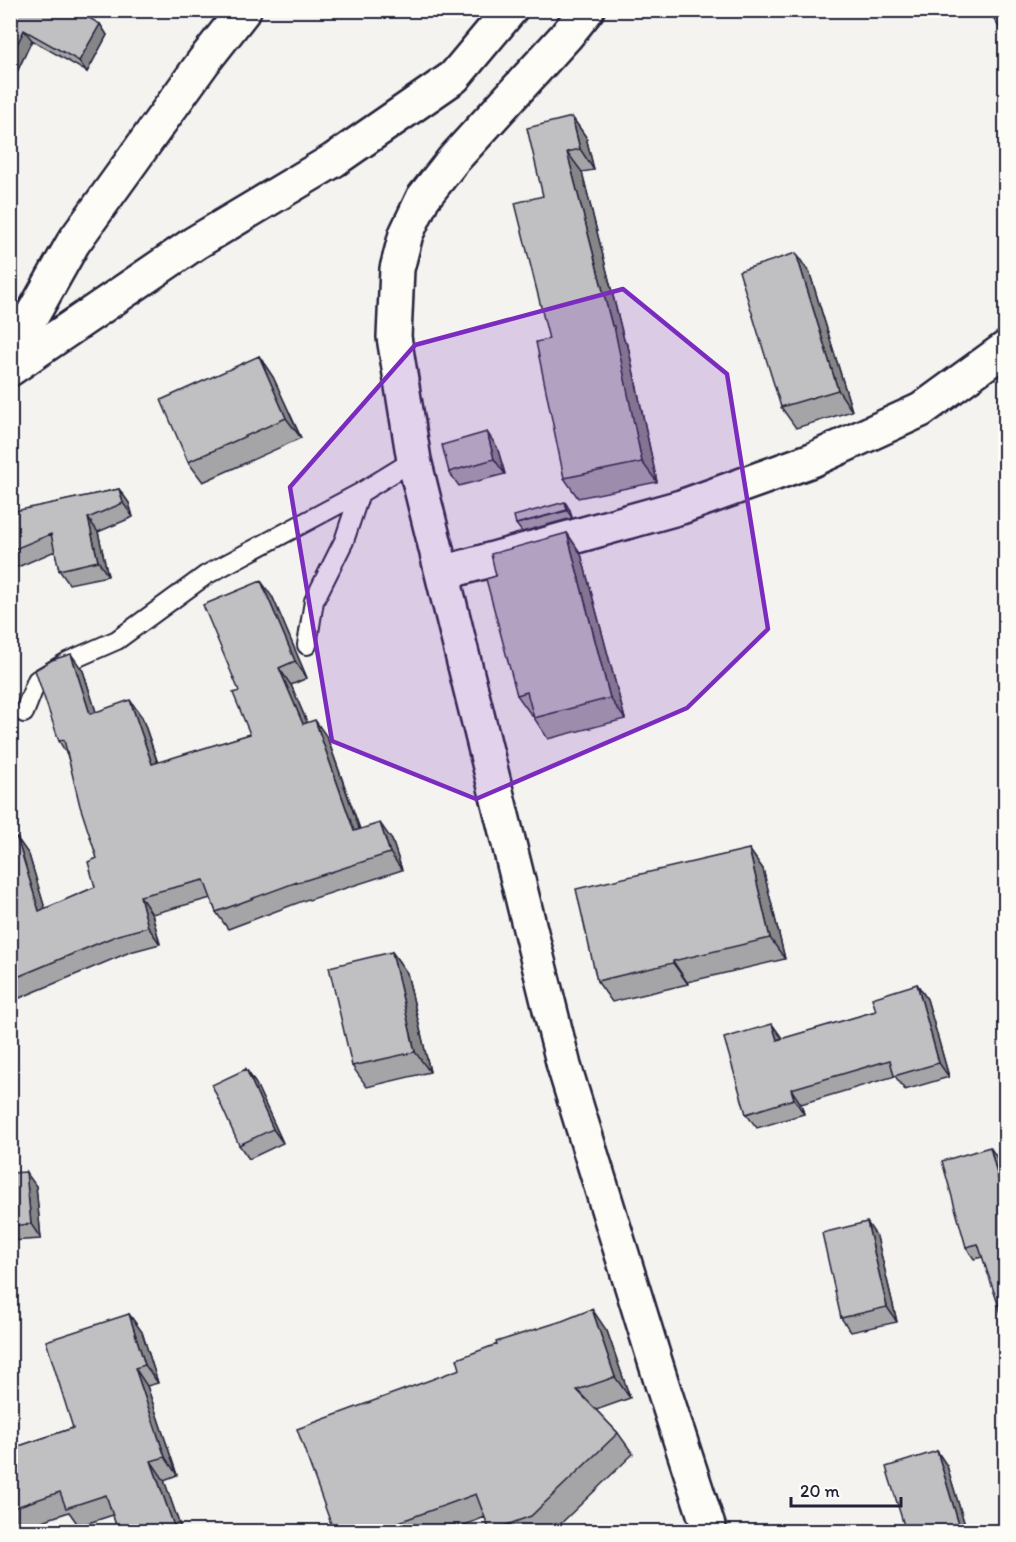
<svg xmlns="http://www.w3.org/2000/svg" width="1016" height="1542" viewBox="0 0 1016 1542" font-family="Itim,sans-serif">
	<rect width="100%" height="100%" fill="#f4f3ef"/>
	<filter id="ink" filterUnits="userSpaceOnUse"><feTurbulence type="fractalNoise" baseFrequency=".0167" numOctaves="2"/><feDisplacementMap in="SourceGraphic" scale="12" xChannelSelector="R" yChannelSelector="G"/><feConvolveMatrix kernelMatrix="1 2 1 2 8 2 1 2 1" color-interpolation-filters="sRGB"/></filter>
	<g filter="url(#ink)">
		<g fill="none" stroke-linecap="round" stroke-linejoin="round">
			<defs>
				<path id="lane" d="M307 645 314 601 344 541 360 493
					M24 713 37 680 69 661 117 640 206 575 360 493 414 460"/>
				<path id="street" d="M587 10 566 36 453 160 423 198 406 234 397 269 394 337 414 460 564 1066 662 1384 710 1532
					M443 573 681 507 812 460 921 410 1006 348"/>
				<path id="highway" d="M10 355 73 243 204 61 244 10
					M10 369 195 243 334 160 454 77 510 10"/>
			</defs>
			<!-- lane casing -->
			<use href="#lane" stroke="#22223b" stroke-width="22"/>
			<!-- street casing -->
			<use href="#street" stroke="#22223b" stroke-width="38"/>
			<!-- highway casing -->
			<use href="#highway" stroke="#22223b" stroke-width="38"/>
			<!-- lane -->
			<use href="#lane" stroke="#fdfcf7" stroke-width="18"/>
			<!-- street -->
			<use href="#street" stroke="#fdfcf7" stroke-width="33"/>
			<!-- highway -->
			<use href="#highway" stroke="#fdfcf7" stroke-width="33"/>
		</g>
		<!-- wall -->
		<path fill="#a5a4a7" stroke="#22223b" stroke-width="1.5" d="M10 10 100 24 107 35 87 72 32 40 15 76 10 74Z
			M572 117 586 137 594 170 582 172 624 340 628 346 657 482 578 498 564 478 549 339 543 196Z
			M810 274 852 411 796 428 781 407Z
			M259 356 273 377 301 438 203 482 188 462Z
			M497 447 505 474 459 486 449 472Z
			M119 489 129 503 133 517 98 532 108 576 69 584 59 570 55 551 13 569 10 565V509L12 512Z
			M570 510 572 518 522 532 516 524Z
			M567 533 581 554 625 719 548 739 534 718 533 715 532 716 517 695 496 576Z
			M273 598 307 678 291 685 307 722 327 737 360 829 392 840 402 870 309 900 308 899 228 929 216 912 211 898 152 914 160 944 130 952 10 1002V840L17 838 29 855 45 909 95 887 97 858 67 754 59 741 83 671 96 712 142 717 158 763 250 734 239 691Z
			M749 849 763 869 785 959 687 982 688 984 612 1002 597 981Z
			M392 952 407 973 430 1072 367 1087 352 1066Z
			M917 984 927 999 949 1077 905 1090 895 1076 801 1104 804 1114 757 1128 746 1114 782 1039 876 1011Z
			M246 1069 256 1084 283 1143 249 1159 239 1145Z
			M998 1159 983 1257 974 1259 966 1247Z
			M10 1173 36 1186 41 1239 10 1241Z
			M877 1237 897 1322 851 1332 841 1318Z
			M129 1314 142 1332 158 1383 147 1386 177 1475 164 1480 182 1532H120L117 1528 113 1515 79 1526 69 1512 10 1532V1449L73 1428Z
			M607 1331 630 1398 596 1410 618 1433 633 1454 552 1532H490L485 1517 447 1532H334L460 1369Z
			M937 1451 947 1466 967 1532H906Z"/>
		<!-- shaded-wall -->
		<path fill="#868688" stroke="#22223b" stroke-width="1.5" d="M100 24 107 35 87 72 79 61Z
			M24 30 32 40 15 76 10 70V59Z
			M572 117 586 137 594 170 580 149Z
			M567 152 582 172 624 340 628 346 657 482 642 462 612 326Z
			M796 253 810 274 852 411 838 390Z
			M259 356 273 377 301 438 286 418Z
			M487 432 497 447 505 474 494 459Z
			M119 489 129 503 133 517 123 503Z
			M565 502 570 510 572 518 567 510Z
			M88 518 98 532 108 576 98 561Z
			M567 533 581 554 625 719 610 698Z
			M261 581 273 598 307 678 295 661Z
			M71 654 83 671 102 731 90 714Z
			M279 668 291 685 315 741 303 724Z
			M130 700 142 717 164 782 152 764Z
			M315 720 327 737 366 848 354 831Z
			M380 823 392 840 402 870 390 853Z
			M17 838 29 855 51 929 39 911Z
			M749 849 763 869 785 959 770 938Z
			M140 896 152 914 160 944 148 927Z
			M392 952 407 973 430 1072 415 1052Z
			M673 961 687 982 688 984 673 963Z
			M917 984 927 999 949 1077 939 1063Z
			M772 1024 782 1038 777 1040Z
			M246 1069 256 1084 283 1143 273 1129Z
			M791 1089 801 1104 804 1114 794 1099Z
			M990 1147 998 1159 1005 1185V1205Z
			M26 1172 36 1186 41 1239 31 1224Z
			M867 1222 877 1237 897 1322 887 1307Z
			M592 1309 607 1331 630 1398 615 1377Z
			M129 1314 142 1332 158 1383 145 1365Z
			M135 1368 147 1386 177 1475 165 1457Z
			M937 1451 947 1466 967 1532H963L960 1528Z
			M151 1461 164 1480 182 1532H176L175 1529Z"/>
		<!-- building -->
		<path fill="#c0bfc2" stroke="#22223b" stroke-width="1.5" d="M10 10H75L100 24 79 61 24 30 10 59Z
			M989 10H1005V38Z
			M572 117 580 149 567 152 612 326H614L642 462 564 478 536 342 549 339 515 203 543 196 527 128Z
			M796 253 838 390 781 407 739 271Z
			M259 356 286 418 188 462 161 400Z
			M487 432 494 459 449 472 442 445Z
			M119 489 123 503 88 518 98 561 59 570 51 534 10 551V512Z
			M565 502 567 510 516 524 514 516Z
			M567 533 610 698 534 718 527 692 517 695 486 579 496 576 491 554Z
			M261 581 295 661 279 668 303 724 315 720 354 831 380 823 390 853 297 883V882L216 912 204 880 140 896 148 927 118 935 10 980V840L17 838 39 911 95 887 88 862 97 858 80 806 64 740 59 741 35 670 52 660 71 654 90 714 130 700 152 764 250 734 233 693 239 691 203 605Z
			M749 849 770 938 673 961V963L597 981 576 889Z
			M392 952 415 1052 352 1066 329 967Z
			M917 984 939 1063 894 1076 890 1060 791 1089 794 1099 746 1114 724 1038 772 1024 777 1040 876 1011 872 998Z
			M246 1069 273 1129 239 1145 212 1085Z
			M990 1147 1005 1205V1325L978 1244 966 1247 942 1161Z
			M26 1172 31 1224 10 1226V1173Z
			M867 1222 887 1307 841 1318 822 1233Z
			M592 1309 615 1377 577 1390 618 1433 531 1516 490 1531 476 1494 399 1522 402 1532H334L297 1429 460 1369 457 1359 497 1344 496 1342 562 1321Z
			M129 1314 145 1365 135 1368 165 1457 151 1461 175 1529 168 1532H125L123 1526 117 1528 106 1495 66 1508 60 1492 10 1509V1449L73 1428 46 1341Z
			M937 1451 960 1528 948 1532H906L886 1467Z"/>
	</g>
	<!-- marked area -->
	<path fill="#7b2cbf" fill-opacity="0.2" stroke="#7b2cbf" stroke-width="4.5" stroke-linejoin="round" d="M623 289 727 374 768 629 687 708 476 799 332 741 290 487 415 345Z"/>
	<!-- margin -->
	<rect width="1016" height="1542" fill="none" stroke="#fdfcf7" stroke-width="36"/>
	<rect x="18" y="18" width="980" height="1506" fill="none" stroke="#22223b" stroke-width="2" filter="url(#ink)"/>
	<!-- scale -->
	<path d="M791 1497v9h110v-9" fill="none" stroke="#22223b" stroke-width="3"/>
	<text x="800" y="1497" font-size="18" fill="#22223b" stroke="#fdfcf7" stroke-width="4.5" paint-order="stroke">20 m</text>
</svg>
